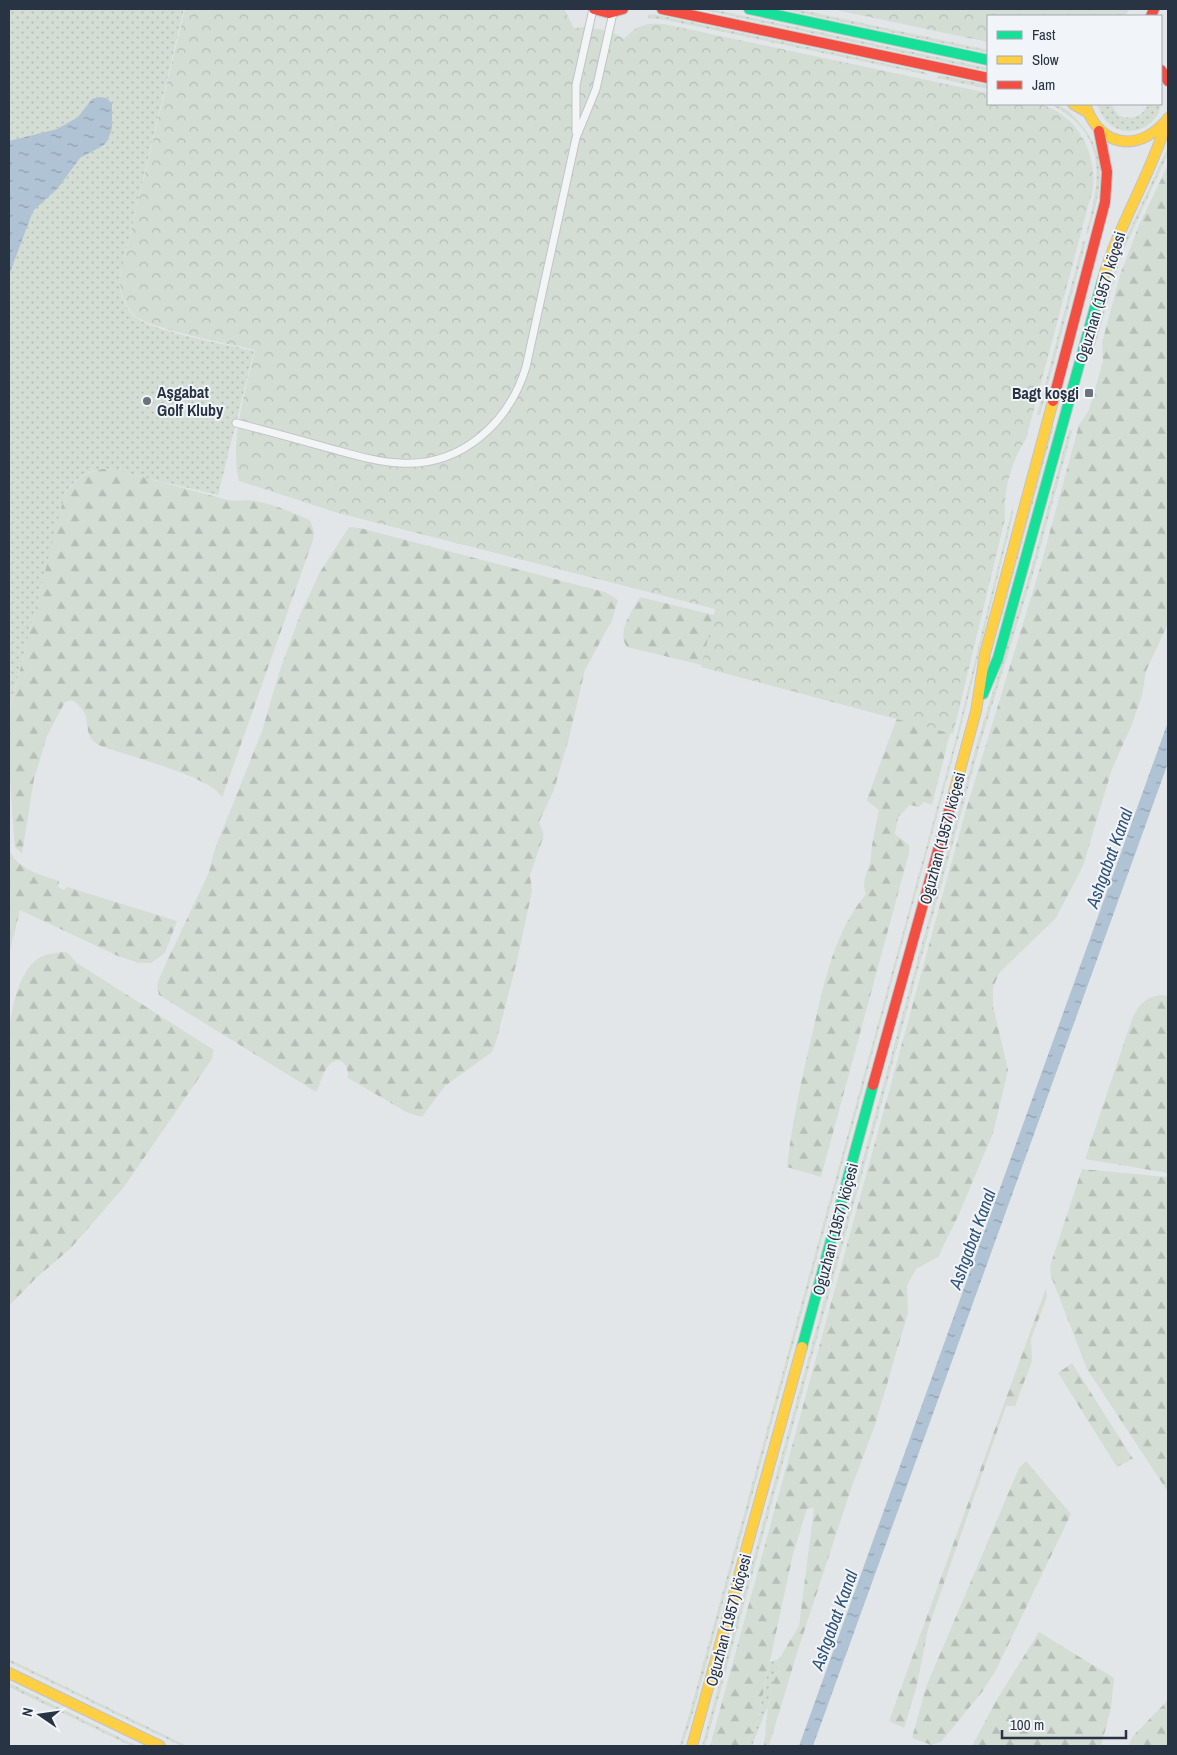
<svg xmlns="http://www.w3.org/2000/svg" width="1177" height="1755" viewBox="0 0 1177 1755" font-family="'Archivo Narrow',sans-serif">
	<defs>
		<pattern id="grass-dots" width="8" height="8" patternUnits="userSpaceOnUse" patternTransform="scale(1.25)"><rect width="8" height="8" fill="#d4ddd4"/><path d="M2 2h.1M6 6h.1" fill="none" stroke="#b6beb7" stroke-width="1.8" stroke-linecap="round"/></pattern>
		<pattern id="forest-firs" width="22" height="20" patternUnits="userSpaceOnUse" patternTransform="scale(1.25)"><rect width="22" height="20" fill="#d4ddd4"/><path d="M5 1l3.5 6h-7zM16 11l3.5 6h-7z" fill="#b6beb7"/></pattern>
		<pattern id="park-crowns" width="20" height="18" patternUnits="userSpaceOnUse" patternTransform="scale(1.25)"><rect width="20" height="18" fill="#d4ddd4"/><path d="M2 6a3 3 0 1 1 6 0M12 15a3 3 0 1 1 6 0" fill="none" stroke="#b6beb7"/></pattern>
		<pattern id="water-ripples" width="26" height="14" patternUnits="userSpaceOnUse" patternTransform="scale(1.25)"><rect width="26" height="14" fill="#b0c3d5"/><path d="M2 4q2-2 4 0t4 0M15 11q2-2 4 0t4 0" fill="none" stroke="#8f9fae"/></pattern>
	</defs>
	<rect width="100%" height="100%" fill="#e3e6e9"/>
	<!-- grass -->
	<path fill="url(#grass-dots)" d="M9 9H184L120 276C119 290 122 304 133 315 150 332 227 344 254 351L218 495 108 469C90 469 76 477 66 492L9 711Z
		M699 9H711L988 68V71Z
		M782 9H797L988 50V53Z
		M653 14 925 72 928 75 666 20 648 18V15Z
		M940 75 988 85V89L937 78Z
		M1161 92C1167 135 1109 147 1098 105L1111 104 1118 115C1131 121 1143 117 1148 104H1161Z
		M1050 104C1062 104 1072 113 1079 122 1111 158 1100 192 1088 234H1086C1100 179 1110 135 1050 104Z
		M1168 147 1167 156 1125 247 1122 246Z
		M1083 241H1086L1040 415H1037Z
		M1120 252 1122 253 1092 356 1093 345Z
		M1052 426H1054L1001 621H1000Z
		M1069 430 1072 431 1035 567 980 744 711 1725 705 1746H702L977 743 1032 566Z
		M1013 505 1012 519 959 735 691 1720 682 1746H679L688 1719 957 734Z
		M9 1659 187 1746H181L9 1662Z
		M779 1659 768 1705 752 1746H746L757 1721 770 1662Z
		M9 1683 137 1746H131L9 1687Z"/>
	<!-- forest -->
	<path fill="url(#forest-firs)" d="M1168 165V624L1146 671 1142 696 1130 729 1112 769 1083 866 1056 918 999 973 993 988V1006L1008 1070 993 1133 960 1212 938 1257 916 1269 907 1286 908 1313 875 1425 851 1489 798 1650 769 1746H764L768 1705 779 1659 799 1626 814 1508 807 1509 793 1554 757 1721 746 1746H710L965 813 1040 568 1079 425 1089 410 1103 361 1102 343 1120 275 1139 225Z
		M102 469 116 470 228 500C238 502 246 499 256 501 275 505 292 512 310 520L314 531 313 540 222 798C214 777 124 755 101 746 87 740 88 729 86 717 84 710 78 704 72 700L65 702 47 736 34 779 22 854 15 847 14 840 9 765V713L64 497C72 481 84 473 102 469Z
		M866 477 883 498 878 513 883 524 895 529 907 526 976 610 975 616 979 619 932 805 924 802 919 807 910 805 898 817 895 834 909 845V853L821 1177 787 1167C792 1123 801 1082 811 1039 823 989 832 935 866 894 860 879 870 871 871 856 872 841 876 825 879 810L867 801V799L902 704 911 701 916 689 906 668 908 642 903 634 883 632 865 642H852L828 637 826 641 823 636 814 632 675 598 676 590C697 576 717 577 740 568 790 551 834 519 866 477Z
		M349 527 360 528 593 589 605 592 618 600 612 620 585 670 569 738 554 790 539 822 544 835 530 875 532 891 517 961 496 1042 492 1052 445 1086 422 1117 408 1113 348 1078C348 1069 347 1064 339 1060 323 1063 323 1080 316 1092L159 995 157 986 160 976 209 872 214 851 262 731 279 673 301 612 320 572Z
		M640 597 813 639 810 691 627 647C616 632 632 611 640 597Z
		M9 848C15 869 40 874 59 881L58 887 64 890 67 887 177 921 165 953 151 963H139L118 956 20 910 9 955Z
		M63 952 68 953 77 963 214 1050 212 1059 124 1187 70 1249 37 1277 9 1306V1029C12 1007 18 975 36 960 44 954 54 953 63 952Z
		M1163 995 1168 996V1492L1087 1369 1051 1276 1050 1266 1082 1169 1167 1177 1168 1173 1085 1159 1132 1019C1139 1004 1146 996 1163 995Z
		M1046 1288 1047 1297 1031 1339 1032 1361 1015 1406H1006L928 1629 917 1685 904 1728 889 1721Z
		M1072 1363 1133 1459 1117 1467 1058 1373Z
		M1026 1461 1071 1514 996 1670 982 1692 941 1742 931 1745 912 1738 926 1687 1019 1468Z
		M1039 1632 1114 1678 1111 1708 1101 1746H972L997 1699Z
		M1168 1700V1746H1128L1133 1736Z"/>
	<!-- park -->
	<path fill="url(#park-crowns)" d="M185 9H564L574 28C588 26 613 30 624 39 636 25 647 22 664 24L988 93V104C1004 104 1023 101 1039 104 1076 113 1097 152 1093 188L1026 439C1011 462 1003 492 1005 519L953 734 701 667 715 609 338 513 239 481C229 442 246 389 255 350 230 344 149 329 134 315 123 304 119 290 120 276Z
		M831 9H1130L1125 16H988V42Z"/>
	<!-- water -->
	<path fill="url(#water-ripples)" d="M100 97 106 98 112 103V128L108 140 104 145 80 158 58 188 33 211 9 275V141L57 129 78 117 92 99Z
		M1168 722V763L813 1746H799Z"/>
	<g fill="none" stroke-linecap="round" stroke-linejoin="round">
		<defs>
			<path id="street" d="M576 132V85L593 9
				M236 423C268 431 300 440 332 449 354 455 377 462 400 463 461 467 509 423 526 367L576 138 596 89 613 13"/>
			<path id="fast" d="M749 9 988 60
				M983 694 998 658 1102 282
				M802 1347 873 1085"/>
			<path id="slow" d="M1073 104 1087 112
				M1085 104C1099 146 1136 154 1166 121
				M1102 282C1118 225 1151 175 1168 118
				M953 796 976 711 985 654 1053 401
				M9 1673 160 1746
				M692 1746 802 1347"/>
			<path id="jam" d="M594 9 609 13 623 9
				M662 9 988 78
				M1151 16 1154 9
				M1161 70 1168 81
				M1053 401 1105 202 1107 172 1099 131
				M873 1085 953 796"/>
		</defs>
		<!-- street casing -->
		<use href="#street" stroke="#c1c4c7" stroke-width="9"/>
		<!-- fast casing -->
		<use href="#fast" stroke="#c1c4c7" stroke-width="12"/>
		<!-- slow casing -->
		<use href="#slow" stroke="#c1c4c7" stroke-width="12"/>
		<!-- jam casing -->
		<use href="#jam" stroke="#c1c4c7" stroke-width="12"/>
		<!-- street -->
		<use href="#street" stroke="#f3f4f5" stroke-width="7"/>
		<!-- fast -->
		<use href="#fast" stroke="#16e098" stroke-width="10"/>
		<!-- slow -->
		<use href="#slow" stroke="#ffcf43" stroke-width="10"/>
		<!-- jam -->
		<use href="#jam" stroke="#f24e42" stroke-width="10"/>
	</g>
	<!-- markers -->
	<g fill="#69727d" stroke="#f1f4f8" stroke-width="2">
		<rect x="1084" y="388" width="10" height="10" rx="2.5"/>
		<circle cx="147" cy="401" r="5"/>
	</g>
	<g text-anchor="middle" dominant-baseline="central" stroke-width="4" stroke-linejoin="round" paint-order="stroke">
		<!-- street labels -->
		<g font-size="16" fill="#283343" stroke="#f1f4f8">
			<text transform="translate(1100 297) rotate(-73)">Oguzhan (1957) köçesi</text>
			<text transform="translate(942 838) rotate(-75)">Oguzhan (1957) köçesi</text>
			<text transform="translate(835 1229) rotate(-75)">Oguzhan (1957) köçesi</text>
			<text transform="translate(728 1620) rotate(-75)">Oguzhan (1957) köçesi</text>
		</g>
		<!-- poi labels -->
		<g font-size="16" font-weight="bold" fill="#283343" stroke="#f1f4f8" text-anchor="start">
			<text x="157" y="392">Aşgabat<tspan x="157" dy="18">Golf Kluby</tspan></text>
			<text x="1079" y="393" text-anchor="end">Bagt koşgi</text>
		</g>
		<!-- water labels -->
		<g font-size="18" font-style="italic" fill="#30537a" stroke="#f1f4f8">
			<text transform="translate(1109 858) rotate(-70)">Ashgabat Kanal</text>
			<text transform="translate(972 1239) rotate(-70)">Ashgabat Kanal</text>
			<text transform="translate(834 1620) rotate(-70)">Ashgabat Kanal</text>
		</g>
	</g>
	<!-- border -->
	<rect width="1177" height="1755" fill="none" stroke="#283343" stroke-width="20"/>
	<!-- legend -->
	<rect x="987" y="15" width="175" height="90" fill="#f1f4f8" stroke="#a1a7b0"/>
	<rect x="997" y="31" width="25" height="8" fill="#16e098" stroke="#a1a7b0"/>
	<text x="1032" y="40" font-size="15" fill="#283343">Fast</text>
	<rect x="997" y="56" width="25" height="8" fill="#ffcf43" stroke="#a1a7b0"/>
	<text x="1032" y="65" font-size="15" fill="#283343">Slow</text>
	<rect x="997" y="81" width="25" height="8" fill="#f24e42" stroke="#a1a7b0"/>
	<text x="1032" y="90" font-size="15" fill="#283343">Jam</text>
	<!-- north arrow -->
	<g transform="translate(40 1715) rotate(283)" stroke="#f1f4f8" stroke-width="4" paint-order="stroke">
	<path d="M0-4L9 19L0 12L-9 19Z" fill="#283343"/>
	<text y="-8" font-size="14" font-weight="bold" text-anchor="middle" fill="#283343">N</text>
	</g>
	<!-- scale -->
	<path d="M1002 1730v8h124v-8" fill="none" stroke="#283343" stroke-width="2.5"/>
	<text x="1010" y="1730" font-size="15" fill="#283343" stroke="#f1f4f8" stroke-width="4" paint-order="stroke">100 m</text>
</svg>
